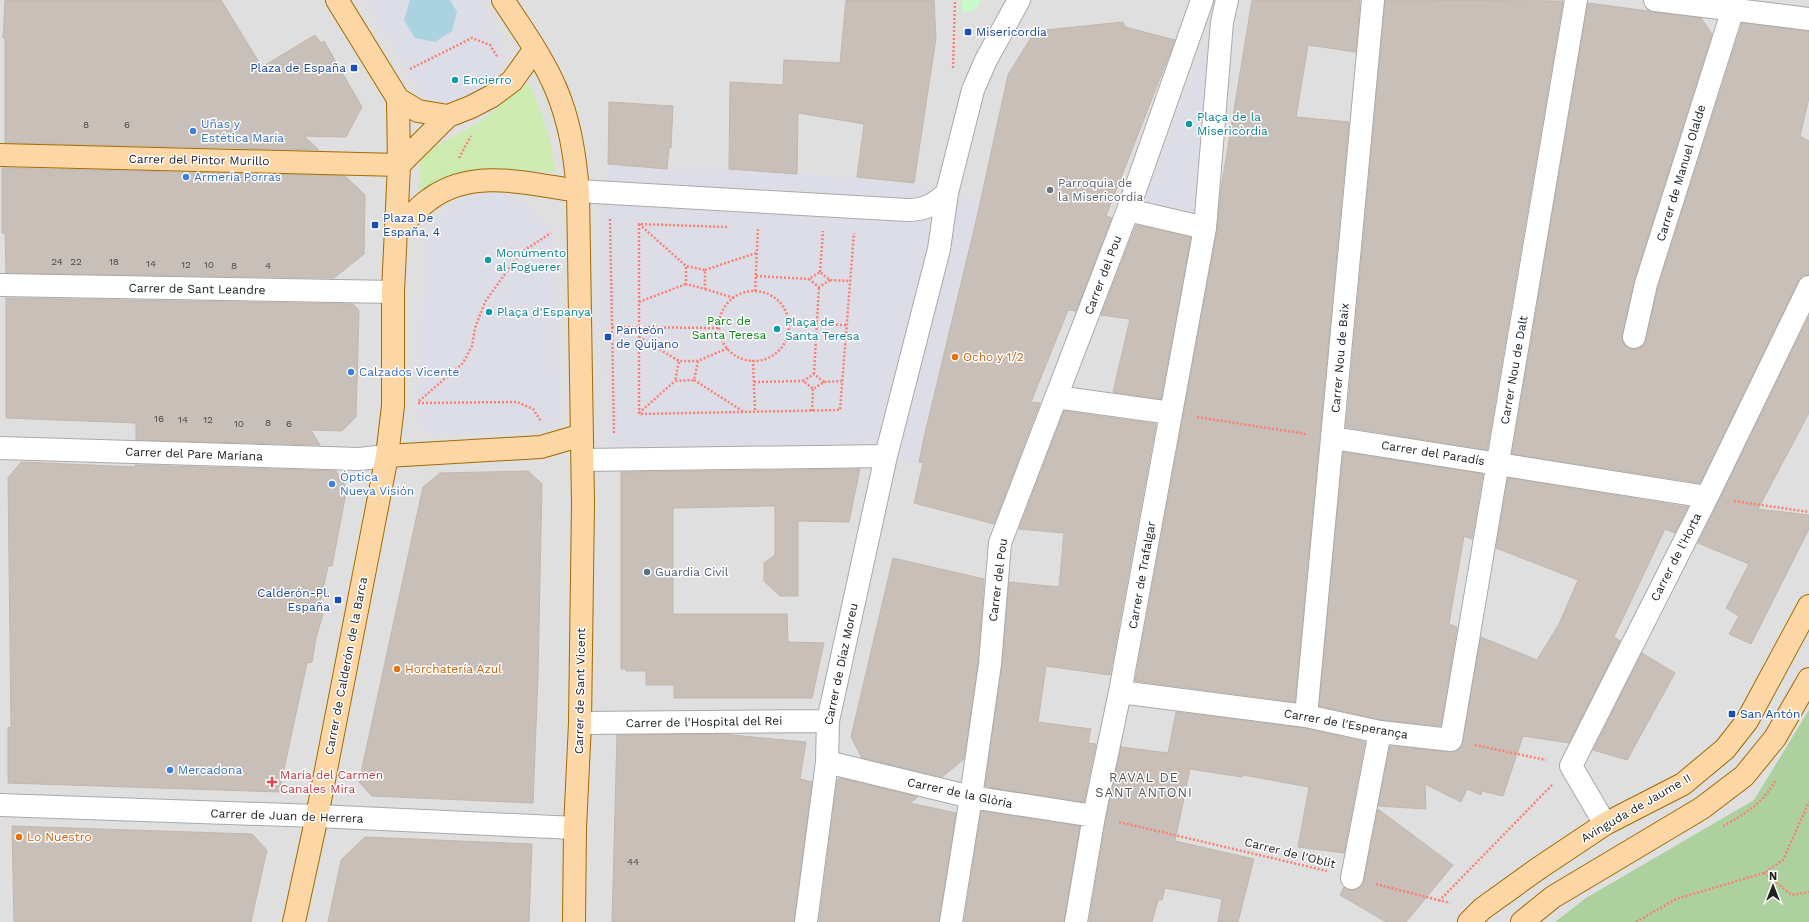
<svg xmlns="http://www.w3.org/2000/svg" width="1809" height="922" viewBox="0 0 1809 922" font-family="'Work Sans',sans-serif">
	<rect width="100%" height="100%" fill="#f2efe9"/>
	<!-- residential -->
	<path fill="#e0dfdf" d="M0 0H1809V922H0Z"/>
	<!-- grass -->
	<path fill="#cdebb0" d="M524 84 530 85C543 113 551 142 556 172L487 168 466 171 420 192V160L425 152 483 120Z"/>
	<!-- forest -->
	<path fill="#add19e" d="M1809 710V922H1555L1586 898 1754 800Z"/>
	<!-- park -->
	<path fill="#c8facc" d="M962 0H980C980 9 970 12 962 13Z"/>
	<!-- plaza -->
	<path fill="#dddde8" d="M364 0H410L457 12 450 0H482L501 37 504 60 493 80 469 96 444 101 422 97Z
		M1206 43 1214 44 1194 219 1142 204Z
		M608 164 667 169H729L857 177 914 183 980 202 919 462 621 468 607 443 601 203Z
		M490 194 511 196 531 207 551 233 555 250 560 415 558 423 551 430 531 432 431 435 422 430 418 422 424 244 439 218 455 204 469 195Z"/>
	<!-- water -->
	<path fill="#aad3df" d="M410 0H450L457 12 452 31 435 42 415 38 404 20Z"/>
	<!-- building -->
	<path fill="#c7bfb8" stroke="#c4b6ab" d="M5 0H221L262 67 315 35 321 43 324 41 362 107 346 137 304 136 319 150 5 143V38H3Z
		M846 0H934L936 38 914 183 857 177 864 124 798 113 797 174 729 169 730 82 783 85 784 60 840 63Z
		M1252 0H1360L1356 52 1308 45 1296 117 1349 122 1295 702 1135 681 1217 230 1221 189Z
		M1385 0 1563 1 1487 450 1346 427Z
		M1588 3 1701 18 1712 34 1634 281 1622 335V340L1625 346 1632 349H1637L1643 346 1646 340 1658 287 1742 23 1809 31V98L1800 136 1809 141V275L1802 276 1798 282 1700 483 1512 454Z
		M1123 22 1125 27 1175 40 1106 216 1112 218 1076 311 1068 310 1031 402 1040 403 994 524 914 503 923 463 919 462 925 433 977 217 1008 75 1035 31Z
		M609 102 673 106 671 148H669L667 169 608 164Z
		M2 168 345 176 365 195 364 254 334 278 6 273 5 233H2Z
		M1136 225 1191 237 1161 399 1113 392 1130 319 1101 315Z
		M6 298 353 304 359 310 356 417 342 431 311 430 320 445 136 440V423L6 418Z
		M1809 316V413L1758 509 1809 515V529L1751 644 1729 634 1739 616 1726 608 1749 564 1698 543Z
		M1064 411 1156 424 1110 675 1046 666 1038 722 1091 729 1088 743 1096 744 1084 802 985 787 1002 666 1009 582 1059 587 1064 533 1019 529Z
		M1343 452 1483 474 1472 539 1464 536 1449 624 1457 627 1441 726 1382 720 1319 706Z
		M21 462 135 467V465L336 471 347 488 332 566H328L318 613 323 614 316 638 312 662 307 663 279 792 8 783V727L11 728 8 478Z
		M860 469 849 522 798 521V596H780L764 581V563L775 555V506L673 508V614H787L788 642 824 643 812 698H674V685H646V671H626V669H621V472Z
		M528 471 542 484 538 675 533 803 372 796 359 782 423 487 440 473Z
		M1508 478 1688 507 1675 533 1665 529 1614 637 1620 641 1569 743 1523 736 1503 796 1482 791 1481 795 1467 789 1461 802 1425 784 1426 809 1378 806 1390 746 1450 752 1456 751 1461 747 1481 637 1537 660 1559 624 1578 580 1496 548Z
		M893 558 984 579 978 663 964 759 942 777 862 758 851 737Z
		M1642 653 1675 673 1627 760 1593 750Z
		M1176 712 1304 728 1365 742 1344 853 1298 847 1309 787 1243 775 1242 777 1190 769 1175 841 1254 859 1238 922H1218L1222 899 1165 888 1162 900H1158L1152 922H1089L1106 818 1121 747 1168 753Z
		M721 734 806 742 800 779 812 782 794 922H612L617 735Z
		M840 778 918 797 910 803 956 813 939 922H819L837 780Z
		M1378 809 1453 865 1406 922H1386L1340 895 1344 887 1349 890H1356L1361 886 1364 881Z
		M981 811 1080 826 1064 922H964Z
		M12 826 252 834 267 850 251 922H14Z
		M365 837 532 844 529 922H328L341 860Z"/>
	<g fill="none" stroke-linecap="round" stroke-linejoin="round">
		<defs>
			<path id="minor" d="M1655 0 1809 19
				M578 191 907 210C926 210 933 205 947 193
				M1128 210 1205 228
				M0 285 393 292
				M1634 337 1646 284 1733 9
				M1056 397 1171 413
				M1333 438 1707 497
				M0 448 359 459 387 456
				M583 460 886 456
				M1120 692 1306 716 1380 732 1451 740 1576 0
				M1306 716 1373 0
				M580 723 828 721
				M827 762 971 797 1094 816
				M0 805 317 816 575 828
				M1605 824 1571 766 1707 497 1809 287
				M1352 878 1380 732
				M806 922 827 762 828 721 886 456 939 249 947 193 973 90 986 60 1019 0
				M951 922 971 797 990 664 1000 543 1128 210 1202 0
				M1076 922 1094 816 1120 692 1205 228 1222 22 1227 0"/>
			<path id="major" d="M337 0 398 99 418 111 448 116
				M503 0C522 29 543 58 556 89 570 122 575 156 578 191L583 503 580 723 575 828 574 922
				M0 155 399 165 448 116 471 107 492 96 512 81 535 49
				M397 230C408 219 418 207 430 199 473 167 529 184 578 191
				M387 456 541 447 582 435
				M294 922 317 816 387 456 393 406V292L399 165 398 99
				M1469 922 1482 909 1539 868 1605 824 1683 784 1725 749 1747 721 1809 606
				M1522 922 1553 897 1702 808 1744 776 1775 738 1809 679"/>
		</defs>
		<!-- minor casing -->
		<use href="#minor" stroke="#a9a9a9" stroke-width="24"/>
		<!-- major casing -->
		<use href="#major" stroke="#a06b00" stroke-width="24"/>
		<!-- path -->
		<path stroke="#fa8072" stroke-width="2.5" stroke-dasharray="2 2" stroke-linecap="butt" d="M953 68 955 0
			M410 69 472 38 490 45 498 58
			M459 158 471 136
			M610 219 614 434
			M639 224 686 266 705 270V289L686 284V266
			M727 227 639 224V414L840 410 854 233
			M705 270 756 253
			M820 272 823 231
			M756 276 809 279
			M830 280 819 287 809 279 820 272 830 280 850 281
			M705 289 734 298
			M755 291 758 229
			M719 326a35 35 0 1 1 70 0a35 35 0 1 1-70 0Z
			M639 302 686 284
			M788 324 847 325
			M612 327 719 328
			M639 337 679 361
			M753 360 755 412
			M698 361 694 380 675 381 679 361H698L728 348
			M814 374 819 287
			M694 380 744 412
			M754 382 803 381
			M824 382 814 374 803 381 813 389 824 382 842 381
			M419 401 463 363 472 346 475 328 485 302 520 253 551 233
			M418 403 517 402 533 409 541 421
			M812 411 813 389
			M639 413 675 381
			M1197 417 1306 434
			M1734 501 1809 512
			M1475 745 1546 760
			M1119 822 1327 871
			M1723 826C1744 815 1764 802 1775 781
			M1764 873 1792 895 1809 892
			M1376 884 1450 903
			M1439 901 1552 785
			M1636 922 1676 899 1764 873 1783 860 1809 802"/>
		<!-- minor -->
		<use href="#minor" stroke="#fff" stroke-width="22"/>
		<!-- major -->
		<use href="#major" stroke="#fcd6a4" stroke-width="22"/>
	</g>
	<!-- markers -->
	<g fill="#1a4fb4" stroke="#fff" stroke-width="1.5">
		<rect x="964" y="28" width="8" height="8" rx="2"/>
		<rect x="350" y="64" width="8" height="8" rx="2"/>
		<rect x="371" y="221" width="8" height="8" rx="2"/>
		<rect x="604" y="333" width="8" height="8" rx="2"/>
		<rect x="334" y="596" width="8" height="8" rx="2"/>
		<rect x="1728" y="710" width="8" height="8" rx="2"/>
	</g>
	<g fill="#0f9aa8" stroke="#fff" stroke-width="1.5">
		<circle cx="455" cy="80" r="4"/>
		<circle cx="1189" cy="124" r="4"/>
		<circle cx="488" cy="260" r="4"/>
		<circle cx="489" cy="312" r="4"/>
		<circle cx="777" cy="329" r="4"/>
	</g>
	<g fill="#3f7fe0" stroke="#fff" stroke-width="1.5">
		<circle cx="193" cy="131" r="4"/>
		<circle cx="186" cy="177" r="4"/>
		<circle cx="351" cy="372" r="4"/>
		<circle cx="332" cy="484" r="4"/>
		<circle cx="170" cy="770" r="4"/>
	</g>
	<circle fill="#6b7280" stroke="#fff" stroke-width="1.5" cx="1050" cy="190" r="4"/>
	<g fill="#e8710a" stroke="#fff" stroke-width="1.5">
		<circle cx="955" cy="357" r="4"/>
		<circle cx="397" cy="669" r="4"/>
		<circle cx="19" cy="837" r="4"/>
	</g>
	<circle fill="#5c6f8a" stroke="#fff" stroke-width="1.5" cx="647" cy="572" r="4"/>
	<path fill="#e0444e" stroke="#fff" stroke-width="1.5" d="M270 776h4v4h4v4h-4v4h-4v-4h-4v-4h4z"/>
	<g text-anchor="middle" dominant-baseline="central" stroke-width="3" stroke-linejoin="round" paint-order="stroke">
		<!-- number labels -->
		<g font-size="10" fill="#4b4948">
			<text x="86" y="124">8</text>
			<text x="127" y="124">6</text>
			<text x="57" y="261">24</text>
			<text x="76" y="261">22</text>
			<text x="114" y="261">18</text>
			<text x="151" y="263">14</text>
			<text x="186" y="264">12</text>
			<text x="209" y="264">10</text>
			<text x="234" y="265">8</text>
			<text x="268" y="265">4</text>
			<text x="159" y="418">16</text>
			<text x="183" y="419">14</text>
			<text x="208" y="419">12</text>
			<text x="268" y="422">8</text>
			<text x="239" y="423">10</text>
			<text x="289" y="423">6</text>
			<text x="633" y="861">44</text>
		</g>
		<!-- transit labels -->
		<g font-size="12" fill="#164399" stroke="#fff" text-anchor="start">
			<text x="976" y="32">Misericordia</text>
			<text x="346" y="68" text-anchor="end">Plaza de España</text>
			<text x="383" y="218">Plaza De<tspan x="383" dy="14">España, 4</tspan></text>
			<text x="616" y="330">Panteón<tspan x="616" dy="14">de Quijano</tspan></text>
			<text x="330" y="593" text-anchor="end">Calderón-Pl.<tspan x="330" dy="14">España</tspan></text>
			<text x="1740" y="714">San Antón</text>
		</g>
		<!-- culture labels -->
		<g font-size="12" fill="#0d838f" stroke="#fff" text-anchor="start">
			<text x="463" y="80">Encierro</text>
			<text x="1197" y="117">Plaça de la<tspan x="1197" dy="14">Misericòrdia</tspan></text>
			<text x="496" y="253">Monumento<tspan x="496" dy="14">al Foguerer</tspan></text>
			<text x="497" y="312">Plaça d'Espanya</text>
			<text x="785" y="322">Plaça de<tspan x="785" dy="14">Santa Teresa</tspan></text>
		</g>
		<!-- shop labels -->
		<g font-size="12" fill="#366cbe" stroke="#fff" text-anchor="start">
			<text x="201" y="124">Uñas y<tspan x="201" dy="14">Estética María</tspan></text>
			<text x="194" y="177">Armería Porras</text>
			<text x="359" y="372">Calzados Vicente</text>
			<text x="340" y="477">Óptica<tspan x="340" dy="14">Nueva Visión</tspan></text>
			<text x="178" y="770">Mercadona</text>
		</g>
		<!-- street labels -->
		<g font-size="12" fill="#222" stroke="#fff">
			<text transform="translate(199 160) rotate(1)">Carrer del Pintor Murillo</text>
			<text transform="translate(1681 173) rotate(-73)">Carrer de Manuel Olalde</text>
			<text transform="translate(1103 275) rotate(-69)">Carrer del Pou</text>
			<text transform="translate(197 289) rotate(1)">Carrer de Sant Leandre</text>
			<text transform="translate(1340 358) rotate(-85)">Carrer Nou de Baix</text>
			<text transform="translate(1514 370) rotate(-80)">Carrer Nou de Dalt</text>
			<text transform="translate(1433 453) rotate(9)">Carrer del Paradís</text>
			<text transform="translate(194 454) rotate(2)">Carrer del Pare Mariana</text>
			<text transform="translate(1676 557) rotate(-63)">Carrer de l'Horta</text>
			<text transform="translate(1142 575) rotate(-80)">Carrer de Trafalgar</text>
			<text transform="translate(998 580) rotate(-83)">Carrer del Pou</text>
			<text transform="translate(841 664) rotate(-78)">Carrer de Díaz Moreu</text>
			<text transform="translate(346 666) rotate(-79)">Carrer de Calderón de la Barca</text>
			<text transform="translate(580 691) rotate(-89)">Carrer de Sant Vicent</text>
			<text transform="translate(704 722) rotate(-1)">Carrer de l'Hospital del Rei</text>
			<text transform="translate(1346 724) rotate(10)">Carrer de l'Esperança</text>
			<text transform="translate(960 793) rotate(12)">Carrer de la Glòria</text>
			<text transform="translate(1636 808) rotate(-30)">Avinguda de Jaume II</text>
			<text transform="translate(287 816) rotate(2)">Carrer de Juan de Herrera</text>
			<text transform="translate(1290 853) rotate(14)">Carrer de l'Oblit</text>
		</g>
		<!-- worship labels -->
		<g font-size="12" fill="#5b616d" stroke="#fff" text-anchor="start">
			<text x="1058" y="183">Parroquia de<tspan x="1058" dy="14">la Misericordia</tspan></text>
		</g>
		<!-- park labels -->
		<g font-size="12" fill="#0c8416" stroke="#fff">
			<text x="729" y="321">Parc de<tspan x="729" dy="14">Santa Teresa</tspan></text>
		</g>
		<!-- food labels -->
		<g font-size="12" fill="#c56008" stroke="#fff" text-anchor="start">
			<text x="963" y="357">Ocho y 1/2</text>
			<text x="405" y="669">Horchatería Azul</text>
			<text x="27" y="837">Lo Nuestro</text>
		</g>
		<!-- service labels -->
		<g font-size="12" fill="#4e5e75" stroke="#fff" text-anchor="start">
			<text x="655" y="572">Guardia Civil</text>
		</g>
		<!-- health labels -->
		<g font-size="12" fill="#be3a42" stroke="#fff" text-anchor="start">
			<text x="280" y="775">María del Carmen<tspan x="280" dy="14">Canales Mira</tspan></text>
		</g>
		<!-- neighbourhood labels -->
		<g font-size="13" letter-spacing="1" fill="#555" stroke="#fff">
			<text x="1144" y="777">RAVAL DE<tspan x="1144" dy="15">SANT ANTONI</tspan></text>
		</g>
	</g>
	<!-- north arrow -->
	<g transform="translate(1773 886)" stroke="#ffffff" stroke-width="3" paint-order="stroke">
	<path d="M0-3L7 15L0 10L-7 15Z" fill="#222222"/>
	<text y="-6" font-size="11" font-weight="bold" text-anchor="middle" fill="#222222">N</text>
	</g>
</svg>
